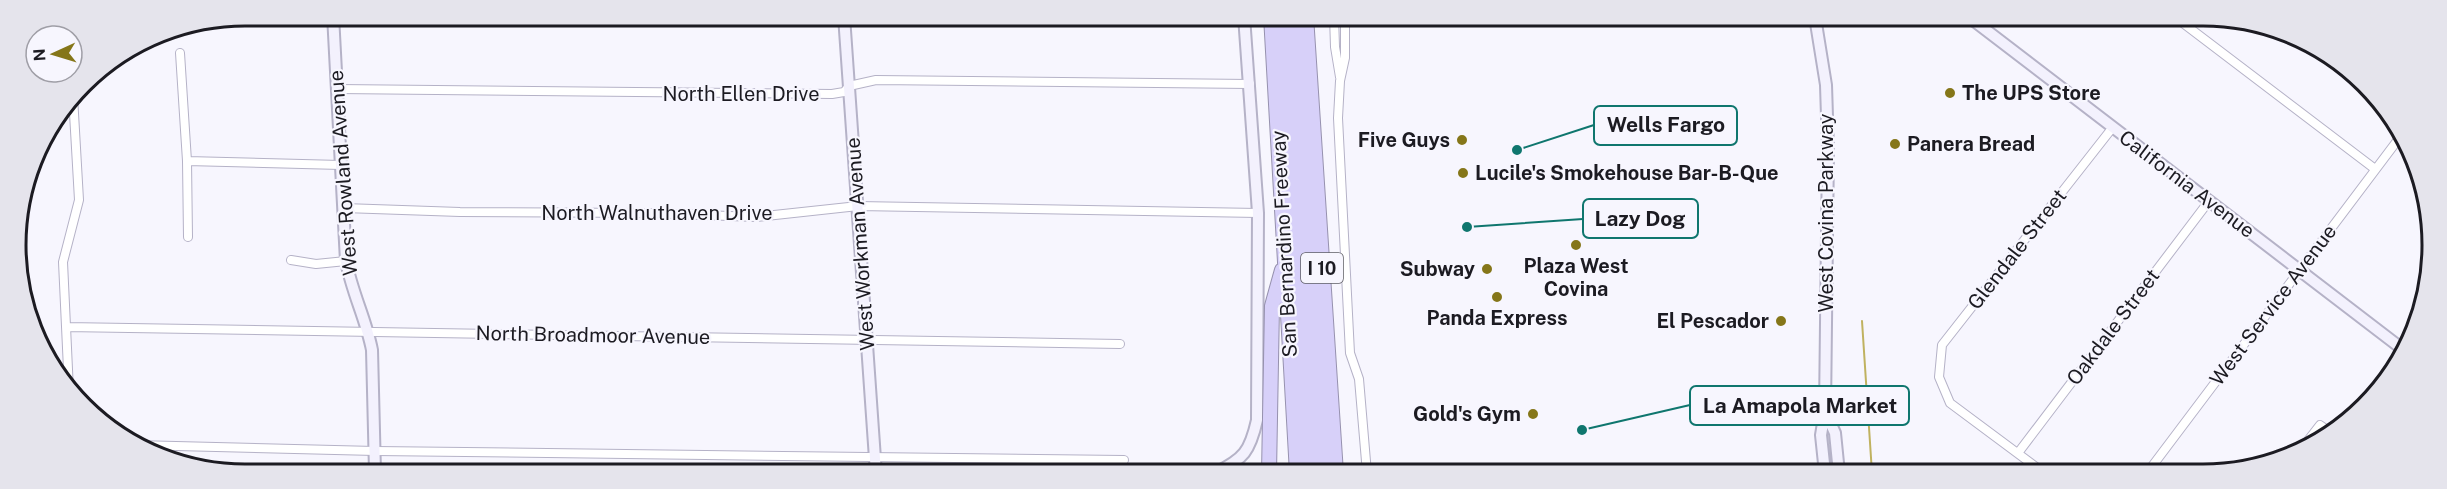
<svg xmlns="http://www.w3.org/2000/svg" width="2447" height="489" viewBox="0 0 2447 489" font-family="'Public Sans',sans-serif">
	<rect width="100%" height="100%" fill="#f7f6fe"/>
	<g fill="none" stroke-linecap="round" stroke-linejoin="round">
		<!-- stream -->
		<path stroke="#c0b260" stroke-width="2" d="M1862 321 1872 473"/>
		<defs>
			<path id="street" d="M1334 16 1335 47 1340 77
				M1345 16V58L1340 81 1338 118 1350 353 1359 379 1367 473
				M2175 17 2375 169
				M180 53 187 161 188 237
				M337 89 832 94 844 92 849 86 876 80 1250 84
				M187 161 341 165
				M344 208 460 212 649 213 756 217 858 206 1258 213
				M291 260 316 264 346 261
				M66 327 1120 344
				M69 391 63 262 79 200 73 96
				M136 445 375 451 1124 460
				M2299 452 2320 425 2330 432
				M2018 453 2209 201
				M2044 473 1950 403 1939 377 1942 345 2113 127
				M2147 473 2400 137"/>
			<path id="secondary" d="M333 15 346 261C352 293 366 319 372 350L375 472
				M844 16 876 473
				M1815 17 1826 85 1828 148 1825 411 1821 435 1825 473
				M1969 17 2405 351
				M1825 411 1835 433 1839 473
				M1215 473C1244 459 1250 451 1257 420L1258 213 1244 16"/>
			<path id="highway" d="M1271 16 1297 473
				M1283 16 1310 473
				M1296 16 1322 473
				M1306 16 1336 473
				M1269 473 1272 306 1282 270"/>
		</defs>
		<!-- street casing -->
		<use href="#street" stroke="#b5b2c7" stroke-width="10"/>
		<!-- secondary casing -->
		<use href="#secondary" stroke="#b5b2c7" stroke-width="14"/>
		<!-- highway casing -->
		<use href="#highway" stroke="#9691ae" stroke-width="16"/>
		<!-- street -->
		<use href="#street" stroke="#fff" stroke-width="8"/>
		<!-- secondary -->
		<use href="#secondary" stroke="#f3f1fd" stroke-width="10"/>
		<!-- highway -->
		<use href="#highway" stroke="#d7d0f9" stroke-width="14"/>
	</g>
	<!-- markers -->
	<g fill="#857619" stroke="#f7f6fe" stroke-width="2">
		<circle cx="1950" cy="93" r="6"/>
		<circle cx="1462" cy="140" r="6"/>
		<circle cx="1895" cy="144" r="6"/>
		<circle cx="1463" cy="173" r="6"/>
		<circle cx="1576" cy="245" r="6"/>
		<circle cx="1487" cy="269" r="6"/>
		<circle cx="1497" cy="297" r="6"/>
		<circle cx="1781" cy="321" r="6"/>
		<circle cx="1533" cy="414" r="6"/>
	</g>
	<g text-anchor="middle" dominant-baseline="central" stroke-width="4.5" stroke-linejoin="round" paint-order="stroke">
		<!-- shield labels -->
		<rect fill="#f7f6fe" stroke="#5e5d64" stroke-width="1.5" x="1301" y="253" width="42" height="30" rx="4.5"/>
		<g font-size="18" font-weight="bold" fill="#1c1b22">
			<text x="1322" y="268">I 10</text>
		</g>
		<!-- poi labels -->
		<g font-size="20" font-weight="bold" fill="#1c1b22" stroke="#f7f6fe" text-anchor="end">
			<text x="1962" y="93" text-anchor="start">The UPS Store</text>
			<text x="1450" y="140">Five Guys</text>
			<text x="1907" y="144" text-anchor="start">Panera Bread</text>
			<text x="1475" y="173" text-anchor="start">Lucile's Smokehouse Bar-B-Que</text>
			<text x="1576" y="266" text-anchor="middle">Plaza West<tspan x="1576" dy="23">Covina</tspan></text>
			<text x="1475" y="269">Subway</text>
			<text x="1497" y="318" text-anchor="middle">Panda Express</text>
			<text x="1769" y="321">El Pescador</text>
			<text x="1521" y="414">Gold's Gym</text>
		</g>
		<!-- street labels -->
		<g font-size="20" fill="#1c1b22" stroke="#f7f6fe">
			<text x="741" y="94">North Ellen Drive</text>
			<text transform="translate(343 173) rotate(-94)">West Rowland Avenue</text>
			<text transform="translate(2187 184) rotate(37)">California Avenue</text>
			<text x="657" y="213">North Walnuthaven Drive</text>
			<text transform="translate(1826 213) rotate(-90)">West Covina Parkway</text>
			<text transform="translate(860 244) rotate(-94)">West Workman Avenue</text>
			<text transform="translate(1284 244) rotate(-93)">San Bernardino Freeway</text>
			<text transform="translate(2017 249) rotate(-52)">Glendale Street</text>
			<text transform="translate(2273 305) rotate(-53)">West Service Avenue</text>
			<text transform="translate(2113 327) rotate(-53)">Oakdale Street</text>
			<text transform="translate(593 335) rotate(1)">North Broadmoor Avenue</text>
		</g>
	</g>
	<!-- crop -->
	<path d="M0 0H2447V489H0ZM245 26H2203A219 219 0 0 1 2422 245V245A219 219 0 0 1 2203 464H245A219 219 0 0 1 26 245V245A219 219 0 0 1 245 26Z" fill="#e5e4ec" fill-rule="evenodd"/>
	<path fill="none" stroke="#1c1b22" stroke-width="3" d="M245 26H2203A219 219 0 0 1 2422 245V245A219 219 0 0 1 2203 464H245A219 219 0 0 1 26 245V245A219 219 0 0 1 245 26Z"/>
	<!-- callouts -->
	<path fill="none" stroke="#0f766e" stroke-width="2" d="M1517 150L1594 125M1467 227L1583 219M1582 430L1690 405"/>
	<g fill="#0f766e" stroke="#f7f6fe" stroke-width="2">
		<circle cx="1517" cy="150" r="6"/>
		<circle cx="1467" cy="227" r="6"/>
		<circle cx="1582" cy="430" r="6"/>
	</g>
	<g fill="#f7f6fe" stroke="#0f766e" stroke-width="2">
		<rect x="1594" y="106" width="143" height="39" rx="6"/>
		<rect x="1583" y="199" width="115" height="39" rx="6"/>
		<rect x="1690" y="386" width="219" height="39" rx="6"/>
	</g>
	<g font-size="21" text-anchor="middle" font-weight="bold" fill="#1c1b22">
		<text x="1666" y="132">Wells Fargo</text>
		<text x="1640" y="226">Lazy Dog</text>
		<text x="1800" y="413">La Amapola Market</text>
	</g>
	<!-- north arrow -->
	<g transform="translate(54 54) rotate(266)"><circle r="28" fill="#f7f6fe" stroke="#9f9ea6" stroke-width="1.5"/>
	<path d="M0-4.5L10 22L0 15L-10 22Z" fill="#857619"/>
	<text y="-9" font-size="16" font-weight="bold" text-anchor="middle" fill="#1c1b22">N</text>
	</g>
</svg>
